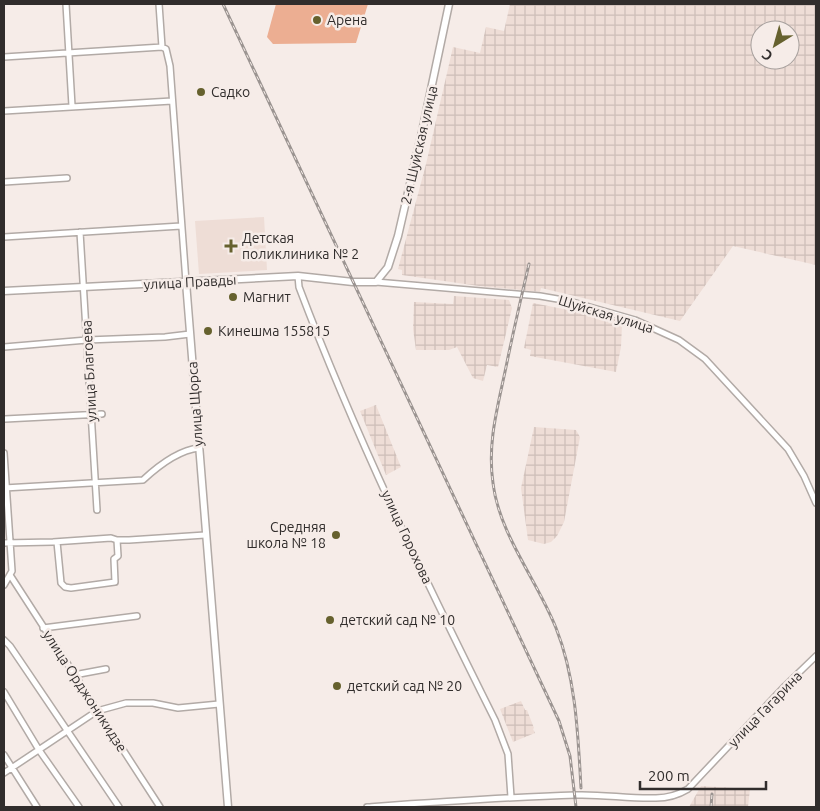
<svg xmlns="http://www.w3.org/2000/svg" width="820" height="811" viewBox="0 0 820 811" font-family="Ubuntu,sans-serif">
	<defs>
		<pattern id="industrial-grid" width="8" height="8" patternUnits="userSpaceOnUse" patternTransform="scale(1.25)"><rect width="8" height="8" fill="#eeddd6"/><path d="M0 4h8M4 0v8" fill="none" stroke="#cdbeb8"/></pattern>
	</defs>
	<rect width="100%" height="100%" fill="#f6ece8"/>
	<!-- built -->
	<path fill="#eeddd6" d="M264 217 267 270 199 274 195 221Z"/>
	<!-- industrial -->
	<path fill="url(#industrial-grid)" fill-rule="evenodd" d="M510 4H816V265L733 246 680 321 541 288 540 292 479 286 402 275V270L398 269 426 164 453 47 480 53 486 27 504 31ZM760 30H790V60H760Z
		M454 296 509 300 512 308 498 367 487 365 483 381 473 378 457 347 449 350H416L413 329 414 302 453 304Z
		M533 303 619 320 618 324 622 325 621 347 616 372 530 356 531 350 524 348Z
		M376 405 401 467 386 475 360 411Z
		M534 427 576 430 580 437 564 522 557 536 551 542 544 544 528 540 521 488Z
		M521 701 525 710H527L534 728 533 729 535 733 513 742 500 709Z
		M701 786 750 789 748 807H689Z"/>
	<!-- green -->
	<path fill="#ecae92" d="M276 4H368L356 43 273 44 267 37Z"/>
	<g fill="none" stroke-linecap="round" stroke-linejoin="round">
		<defs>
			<path id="minor" d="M66 4 72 106
				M159 4 162 47 166 49 170 66 186 282
				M4 57 162 47
				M4 111 172 101
				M4 182 67 178
				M80 232 97 510
				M4 237 181 226
				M298 276 299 287C355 435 424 578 495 720L508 754 511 797
				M376 282 540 296 569 301 635 320 679 340 705 359 788 449 804 476 816 503
				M4 347 87 340 165 337 190 334
				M5 419 102 414
				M4 453 12 571 4 585
				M4 488 143 480C157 467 179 450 199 448
				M57 542 61 583 65 587 71 588 115 582 114 559 118 556 117 540
				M4 543 53 542 111 538 117 540H129L205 535
				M10 575 160 807
				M43 628 137 616
				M4 640 10 646 119 807
				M74 675 106 669
				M4 692 39 750 79 807
				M4 755 37 807
				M4 773 97 711 126 703H153L178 708 219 704
				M367 807C437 802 506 797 576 795 603 794 629 799 656 798 667 798 678 795 688 789L785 686 816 656"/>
			<path id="tertiary" d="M186 282 228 807
				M4 291 298 276 353 282H376L388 267 398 236 422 132 449 4"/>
		</defs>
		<!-- minor casing -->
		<use href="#minor" stroke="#b2aaa6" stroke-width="8"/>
		<!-- tertiary casing -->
		<use href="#tertiary" stroke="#b2aaa6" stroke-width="9"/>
		<!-- minor -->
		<use href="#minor" stroke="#fff" stroke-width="5"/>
		<!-- tertiary -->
		<use href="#tertiary" stroke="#fff" stroke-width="6"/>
		<defs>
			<path id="rail" d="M223 4 559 721 570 756 576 807
				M529 264C521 298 513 333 506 367 498 406 487 443 493 483 499 534 537 580 556 628 576 678 578 735 581 788
				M711 807 712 794"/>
		</defs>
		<!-- rail casing -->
		<use href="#rail" stroke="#9b9491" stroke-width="3"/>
		<!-- rail -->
		<use href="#rail" stroke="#f6ece8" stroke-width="1" stroke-dasharray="4" stroke-linecap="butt"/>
	</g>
	<!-- markers -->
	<g fill="#66612e" stroke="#f6ece8" stroke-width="2">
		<circle cx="317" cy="20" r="5"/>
		<circle cx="201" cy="92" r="5"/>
		<path d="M228.5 238.5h5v5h5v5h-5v5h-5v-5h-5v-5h5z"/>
		<circle cx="233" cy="297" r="5"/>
		<circle cx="208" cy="331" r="5"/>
		<circle cx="336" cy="535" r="5"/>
		<circle cx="330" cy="620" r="5"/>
		<circle cx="337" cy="686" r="5"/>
	</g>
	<g text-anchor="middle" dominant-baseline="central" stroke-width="5" stroke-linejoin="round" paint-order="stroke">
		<!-- poi labels -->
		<g font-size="14" fill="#312d2c" stroke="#f6ece8" text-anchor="start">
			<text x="327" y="20">Арена</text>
			<text x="211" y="92">Садко</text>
			<text x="242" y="238">Детская<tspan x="242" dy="16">поликлиника № 2</tspan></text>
			<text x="243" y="297">Магнит</text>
			<text x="218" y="331">Кинешма 155815</text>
			<text x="326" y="527" text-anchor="end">Средняя<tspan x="326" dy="16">школа № 18</tspan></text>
			<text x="340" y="620">детский сад № 10</text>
			<text x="347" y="686">детский сад № 20</text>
		</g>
		<!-- street labels -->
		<g font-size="14" fill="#312d2c" stroke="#f6ece8">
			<text transform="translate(419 145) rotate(-77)">2-я Шуйская улица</text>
			<text transform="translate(190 282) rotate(-3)">улица Правды</text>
			<text transform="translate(606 314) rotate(17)">Шуйская улица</text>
			<text transform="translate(89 371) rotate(-93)">улица Благоева</text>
			<text transform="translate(195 404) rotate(-94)">улица Щорса</text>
			<text transform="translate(407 537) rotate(65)">улица Горохова</text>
			<text transform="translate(85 691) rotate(57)">улица Орджоникидзе</text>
			<text transform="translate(765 709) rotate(-46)">улица Гагарина</text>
		</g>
	</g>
	<!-- border -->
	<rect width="820" height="811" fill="none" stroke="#312d2c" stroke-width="10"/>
	<!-- north arrow -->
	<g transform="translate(775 45) rotate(217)"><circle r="24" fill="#f6ece8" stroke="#a7a09d"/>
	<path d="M0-4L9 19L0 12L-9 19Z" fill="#66612e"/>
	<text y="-8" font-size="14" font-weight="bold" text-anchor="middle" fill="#312d2c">С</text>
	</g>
	<!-- scale -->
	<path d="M640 781v8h126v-8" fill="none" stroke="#312d2c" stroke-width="2.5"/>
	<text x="648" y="781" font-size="15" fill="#312d2c" stroke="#f6ece8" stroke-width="4" paint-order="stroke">200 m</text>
</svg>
